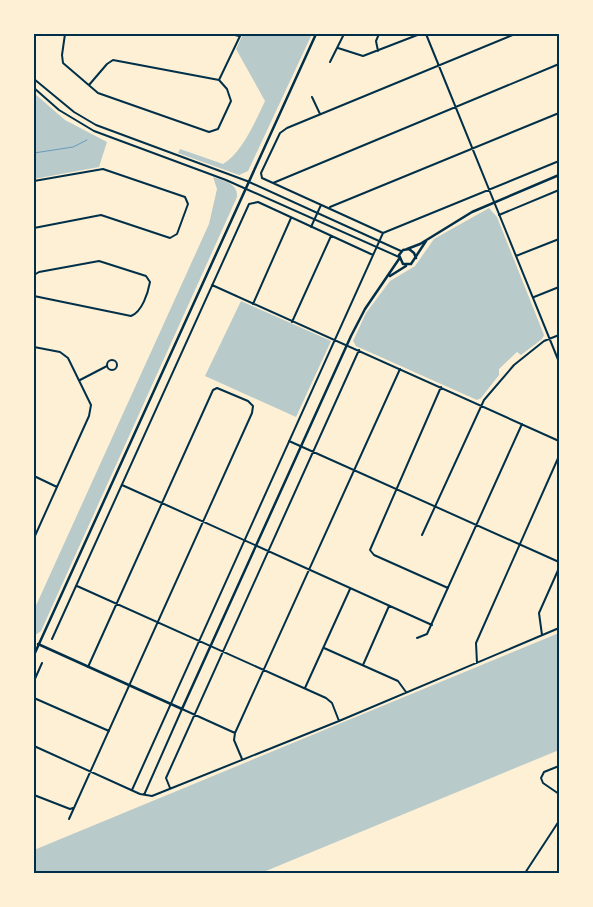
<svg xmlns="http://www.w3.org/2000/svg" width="593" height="907" viewBox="0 0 593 907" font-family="Commissioner,sans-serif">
	<rect width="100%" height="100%" fill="#fdf0d5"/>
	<!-- green -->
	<path fill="#b9caca" d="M243 34H312L248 171 239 175 178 153 180 149 223 164C242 153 256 120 265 101L236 49Z
		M34 93 65 120 107 142 99 167 34 179Z
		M213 177C224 181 238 183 237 197L41 631 34 636V610L209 224 217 189Z
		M489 208 497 217 544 335 542 339 521 355 517 352 499 369V375L481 398 477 400 356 346 353 341 366 313 390 281 415 266 434 239Z
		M241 301 331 341 296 417 205 376Z
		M559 633V750L261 873H34V850Z"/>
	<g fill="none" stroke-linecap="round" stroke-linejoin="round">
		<!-- stream -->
		<path stroke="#669bbc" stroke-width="1" d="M34 153 73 147 87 140"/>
		<!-- minor -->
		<path stroke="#003049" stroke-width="2" d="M65 34 62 55 63 63 98 93 209 132 218 129 231 101 227 89 219 80
			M231 34 239 36
			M426 34 559 362
			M338 48 363 56 420 34
			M378 51 376 41 379 34
			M330 62 344 34
			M219 80 241 34
			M89 85 107 64 113 60 219 80
			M312 97 320 114
			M34 181 103 169 185 197 188 204 177 234 170 238 101 215 34 228
			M273 183 559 64
			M330 207 559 113
			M499 215 559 190
			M311 227 321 205
			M383 233 262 178 261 173 280 133 287 128 515 34
			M516 256 559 239
			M34 275 39 272 99 261 146 276 150 282C148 293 142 312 131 316L34 296
			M212 285 559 441
			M534 297 559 287
			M253 304 291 218
			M292 322 331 236
			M34 347 60 352 68 358 91 405 89 416 34 538
			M107 365a5 5 0 1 1 10 0a5 5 0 1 1-10 0Z
			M80 380 107 366
			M441 387 370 550 374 555 448 588
			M34 408V416
			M289 441 559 562
			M34 476 57 487
			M122 485 432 625
			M422 535 484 400 514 365 544 341 559 335
			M77 586 326 698 332 703 339 721
			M542 635 539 613 559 568
			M417 638 427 634 522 424
			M52 639 249 204 258 202 373 255
			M324 648 398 681 406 692
			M477 663 476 643 559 456
			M363 665 389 606
			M34 681 42 663
			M305 688 350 589
			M34 698 109 731
			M235 733 400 369
			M34 746 140 794 152 796 339 721 559 628
			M559 766 544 772 541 778 543 783 559 794
			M170 788 166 778 359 350
			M132 790 383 233 559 161
			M34 795 70 809 73 808
			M144 795 182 709 235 733 234 740 242 759
			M69 819 252 413 253 406 248 401 217 388 213 390 88 667"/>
		<!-- tertiary -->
		<path stroke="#003049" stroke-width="2" d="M34 79 74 112 96 125 247 181 401 251
			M34 88 59 110 94 131 226 180 399 257
			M525 873 559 821"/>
		<!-- secondary -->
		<path stroke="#003049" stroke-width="2.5" d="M407 249 420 244 472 212 559 175
			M416 258 414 253 409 249 403 250 399 255 403 264H411L426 241
			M390 276 406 266
			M38 644 182 709 351 336 365 309 399 259"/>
		<!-- primary -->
		<path stroke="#003049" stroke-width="2.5" d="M34 655 316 34"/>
	</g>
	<!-- border -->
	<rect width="593" height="907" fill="none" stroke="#fdf0d5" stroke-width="70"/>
	<rect x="35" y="35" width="523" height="837" fill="none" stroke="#003049" stroke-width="2"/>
</svg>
